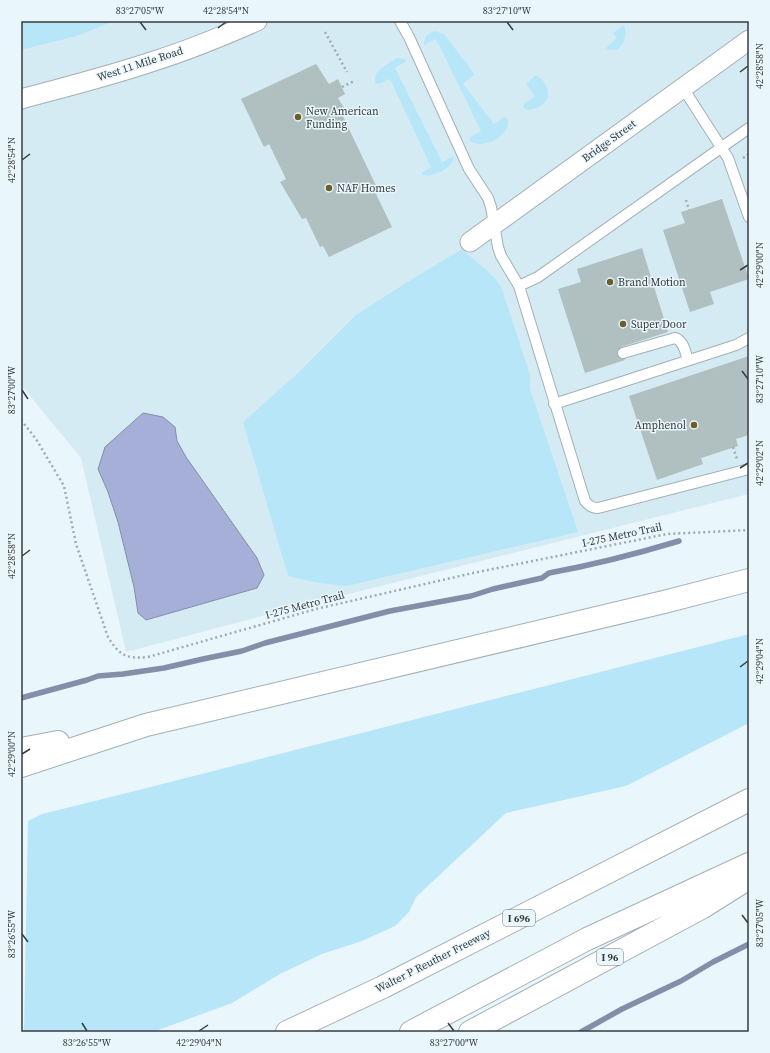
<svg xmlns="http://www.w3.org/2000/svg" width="770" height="1053" viewBox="0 0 770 1053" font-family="'Source Serif 4',serif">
	<rect width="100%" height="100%" fill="#e9f6fc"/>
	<!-- built -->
	<path fill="#d5ebf4" d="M21 21H749V494L289 609 126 652 81 458 21 385Z"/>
	<!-- green -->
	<path fill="#b7e6f9" d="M21 21H114L77 36 21 50Z
		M624 25C627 32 625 45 618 49 615 50 612 50 608 50L606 48 617 38 613 33Z
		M435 31 444 34 473 72 474 75 463 84 494 124 504 117 508 119C511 137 480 151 469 140L470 137 481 131 436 39 424 45C424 37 428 33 435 31Z
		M397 58 405 59V62L395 68 442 162 452 157 454 158C453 168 433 177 423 175L422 173 431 167 390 79 379 84 375 83C373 70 388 64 397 58Z
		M535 76H538C555 90 550 108 527 110L523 107 524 104 535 96 526 84Z
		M462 249 493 276 501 286 530 375V389L578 532 346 586 319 583 288 576 243 422 299 372 356 315 409 281Z
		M749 634V723L626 786 506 813 416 897 409 912 395 926 362 941 322 954 280 974 232 1003 153 1032H24L28 821 42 814 135 791Z"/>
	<!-- water -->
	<path fill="#a6afd7" stroke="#858da9" d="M143 413 163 417 175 427 177 441 186 457 257 558 264 575 257 588 146 620 138 613 134 587 118 522 108 492 98 469 105 447Z"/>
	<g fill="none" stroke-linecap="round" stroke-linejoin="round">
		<!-- stream -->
		<path stroke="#858da9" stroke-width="5.5" d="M21 698 87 680 98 676 123 674 164 668 203 659 242 651 265 643 390 611 471 596 493 589 542 578 549 573C593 565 636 554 679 541
			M581 1032 622 1009 681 981 713 962 749 944"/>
	</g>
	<!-- building -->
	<path fill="#b0bfbf" d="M316 64 329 84 338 79 345 94 338 98 344 108 340 110 379 192 376 194 392 227 329 257 323 246 320 247 306 218 302 219 280 182 286 179 269 144 264 147 241 99Z
		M722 199 749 279 710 292 714 304 690 312 663 230 685 223 681 212Z
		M642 248 668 332 621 347 625 360 585 373 558 289 581 282 577 269Z
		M749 356V435L736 439 738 446 701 458 703 464 657 480 629 396Z"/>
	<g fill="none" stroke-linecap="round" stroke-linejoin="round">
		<defs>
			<path id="service" d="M400 21 409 37 469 169 488 198 491 207 498 247 501 256 519 286 585 501C589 506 592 508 598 508L749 469
				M683 88 728 158 749 217
				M519 286 538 277 749 128
				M623 353 675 338C684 341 685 352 688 360
				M554 404 736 345 749 338"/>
			<path id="minor" d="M21 99C65 87 110 76 154 61 189 50 223 36 257 21
				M470 242 749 40"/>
			<path id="motorway" d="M21 749 58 742
				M21 766 146 725 664 602 749 580
				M287 1032 383 987 749 800
				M411 1032 587 939 749 864
				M470 1032 703 907 749 878"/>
		</defs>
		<!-- service casing -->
		<use href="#service" stroke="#a3b0b5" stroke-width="12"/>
		<!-- minor casing -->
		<use href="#minor" stroke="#a3b0b5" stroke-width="21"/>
		<!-- motorway casing -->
		<use href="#motorway" stroke="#a3b0b5" stroke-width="24"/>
		<!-- path -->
		<path stroke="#a1abaf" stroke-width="2.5" stroke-dasharray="2 3" stroke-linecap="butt" d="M325 32 347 72
			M342 87 354 81
			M743 158 749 154
			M686 200 689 210
			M21 420 36 439 64 486 76 544 108 637C120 656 126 659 148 657L316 609 473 573 667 534 749 530
			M733 447 737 459"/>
		<!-- service -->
		<use href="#service" stroke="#fff" stroke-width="10"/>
		<!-- minor -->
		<use href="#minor" stroke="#fff" stroke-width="19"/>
		<!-- motorway -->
		<use href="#motorway" stroke="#fff" stroke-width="22"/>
	</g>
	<!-- ticks -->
	<path fill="none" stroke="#373d3f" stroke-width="1.5" d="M140 22 146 30M507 22 513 30M218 28 226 22M740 72 748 66M22 160 30 154M740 270 748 265M742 371 748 379M22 390 28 399M740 468 748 463M22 556 30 550M740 667 748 661M22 754 30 749M742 915 748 923M22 934 28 942M82 1023 87 1031M448 1023 454 1031M199 1031 208 1025"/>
	<!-- markers -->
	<g fill="#6b5f2c" stroke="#e9f6fc" stroke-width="1.5">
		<circle cx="298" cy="117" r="4"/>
		<circle cx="329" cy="188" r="4"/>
		<circle cx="610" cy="282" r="4"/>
		<circle cx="623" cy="324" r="4"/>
		<circle cx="694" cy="425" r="4"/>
	</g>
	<g text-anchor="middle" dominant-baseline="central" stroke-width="3" stroke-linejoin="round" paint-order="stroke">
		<!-- shield labels -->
		<g fill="#e9f6fc" stroke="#6c7478" stroke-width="1">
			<rect x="503" y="910" width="32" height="16" rx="3"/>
			<rect x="597" y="949" width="26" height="16" rx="3"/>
		</g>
		<g font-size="10" font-weight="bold" fill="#373d3f">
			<text x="519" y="918">I 696</text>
			<text x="610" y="957">I 96</text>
		</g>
		<!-- street labels -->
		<g font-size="11" fill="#373d3f" stroke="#e9f6fc">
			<text transform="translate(140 64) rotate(-18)">West 11 Mile Road</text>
			<text transform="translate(609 141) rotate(-36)">Bridge Street</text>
			<text transform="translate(622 535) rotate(-12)">I-275 Metro Trail</text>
			<text transform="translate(305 605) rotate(-15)">I-275 Metro Trail</text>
			<text transform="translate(433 961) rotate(-27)">Walter P Reuther Freeway</text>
		</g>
		<!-- poi labels -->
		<g font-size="11" fill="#373d3f" stroke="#e9f6fc" text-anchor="start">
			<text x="306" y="111">New American<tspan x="306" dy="13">Funding</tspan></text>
			<text x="337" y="188">NAF Homes</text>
			<text x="618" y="282">Brand Motion</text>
			<text x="631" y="324">Super Door</text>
			<text x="686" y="425" text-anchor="end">Amphenol</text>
		</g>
	</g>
	<!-- border -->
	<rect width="770" height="1053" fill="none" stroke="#e9f6fc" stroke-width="44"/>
	<rect x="22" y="22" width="726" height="1009" fill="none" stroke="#373d3f" stroke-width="1.5"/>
	<g font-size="10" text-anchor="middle" fill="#373d3f">
		<text x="140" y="14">83°27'05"W</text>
		<text x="226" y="14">42°28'54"N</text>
		<text x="507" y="14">83°27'10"W</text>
		<text transform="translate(759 66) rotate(-90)" y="4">42°28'58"N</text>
		<text transform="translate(11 160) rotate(-90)" y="4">42°28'54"N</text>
		<text transform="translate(759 265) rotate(-90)" y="4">42°29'00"N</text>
		<text transform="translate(759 379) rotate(-90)" y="4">83°27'10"W</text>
		<text transform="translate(11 390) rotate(-90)" y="4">83°27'00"W</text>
		<text transform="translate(759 463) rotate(-90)" y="4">42°29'02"N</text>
		<text transform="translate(11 556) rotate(-90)" y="4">42°28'58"N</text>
		<text transform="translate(759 661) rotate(-90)" y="4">42°29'04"N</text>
		<text transform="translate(11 754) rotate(-90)" y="4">42°29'00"N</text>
		<text transform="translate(759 923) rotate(-90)" y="4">83°27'05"W</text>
		<text transform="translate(11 934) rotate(-90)" y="4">83°26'55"W</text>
		<text x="87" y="1046">83°26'55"W</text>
		<text x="199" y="1046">42°29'04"N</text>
		<text x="454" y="1046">83°27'00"W</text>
	</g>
</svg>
